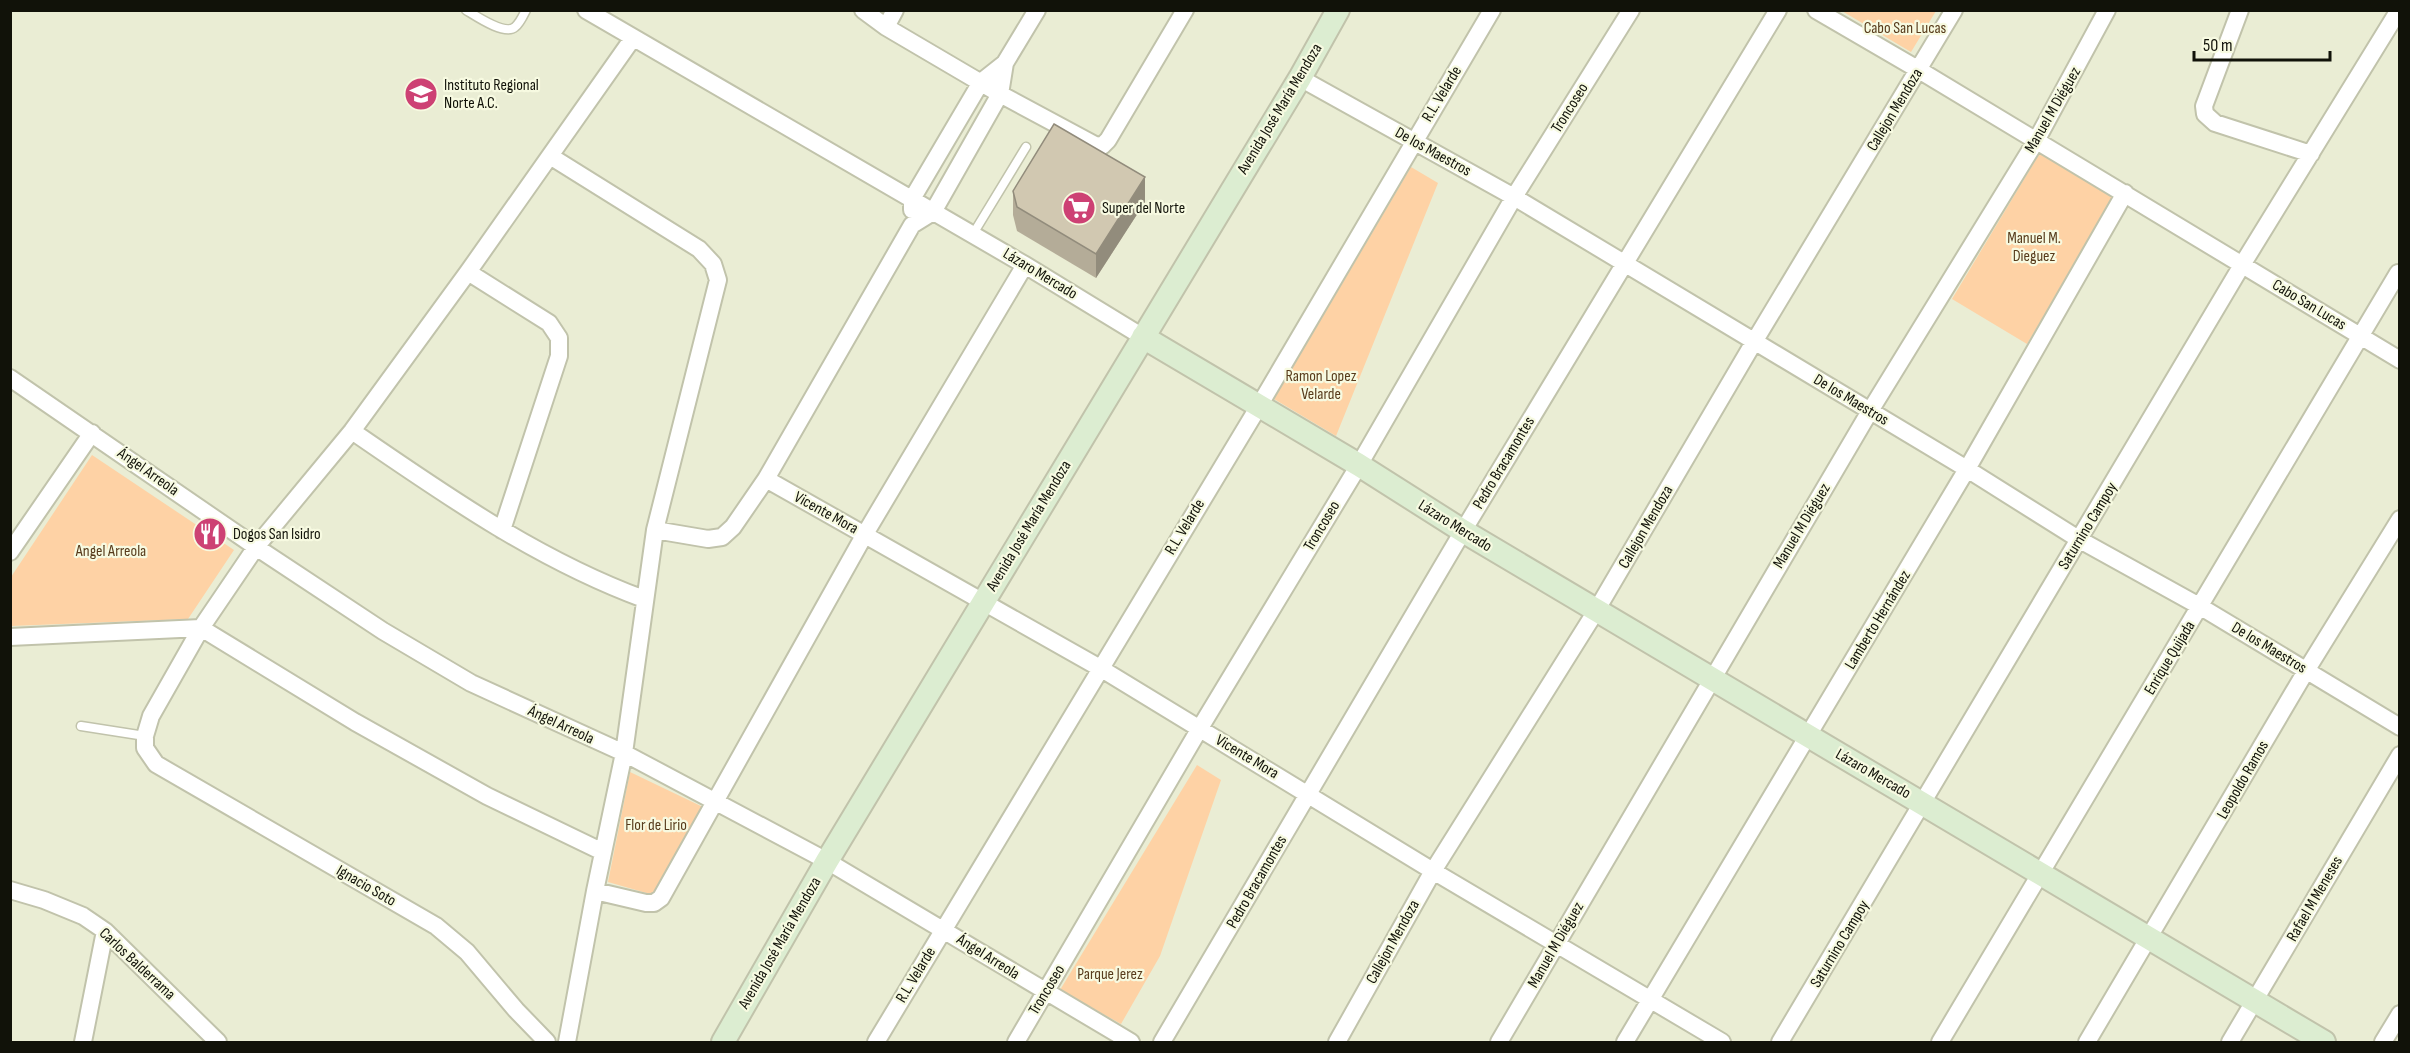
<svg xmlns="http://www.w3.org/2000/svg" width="2410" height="1053" viewBox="0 0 2410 1053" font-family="'Sofia Sans Condensed',sans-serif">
	<rect width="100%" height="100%" fill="#eaedd4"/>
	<!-- green -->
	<path fill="#fed2a5" d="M1842 11 1936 10V11L1911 52Z
		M2041 151 2116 195 2027 344 1952 299Z
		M1411 167 1438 183 1336 436 1274 399Z
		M92 455 234 550 188 619 11 626V577Z
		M1197 765 1221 780 1160 956 1121 1024 1060 990Z
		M630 772 705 808 657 896 608 882Z"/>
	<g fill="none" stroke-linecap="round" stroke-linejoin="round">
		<defs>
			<path id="lane" d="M466 10C476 16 505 36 515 27 520 23 523 16 526 10
				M973 234 1026 147
				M81 726 145 736"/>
			<path id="street" d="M586 10 1025 265 1143 337
				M863 10 886 27 1000 94 1095 145 1102 146 1108 140 1185 10
				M1816 10 1919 70 2400 360
				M2240 10 2204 106 2205 114 2215 123 2311 154
				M886 27 895 10
				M1300 78 1514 197 1967 469 2080 540 2201 607 2400 727
				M550 156 699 249 713 264 718 280 655 530 624 753 595 891 567 1042
				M912 210V199L981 82 1005 63 1037 10
				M468 272 549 323 559 338V356L502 530
				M10 378 256 547 383 631 471 683 624 753 827 861 1131 1042
				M352 431C445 495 538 560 644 599
				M766 479 1100 668 1433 871 1722 1042
				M655 530 708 539 722 537 733 527 766 479 912 225 933 212 1000 94 1005 63
				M10 552 92 433
				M10 637 201 628 355 722 487 796 603 852
				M10 890 44 900 83 916 105 931 218 1042
				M595 891 646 903H654L661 898 865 534 1025 265
				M83 1042 105 931
				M547 1042 516 1010 467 952 436 926 156 764 145 748V736L151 716 201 628 256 547 352 431 468 272 633 38
				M876 1042 1259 406 1492 10
				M1016 1042 1200 728 1359 465 1514 197 1631 10
				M1162 1042 1463 531 1778 10
				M1337 1042 1433 871 1596 611 1754 342 1954 10
				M1499 1042 1870 411 2036 141 2107 10
				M1625 1042 1967 469 2125 193
				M1780 1042 2242 265 2399 10
				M1940 1042 2398 273
				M2087 1042 2306 671 2400 519
				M2230 1042 2400 755
				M2383 1042 2400 1014"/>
			<path id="secondary" d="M1143 337 1359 465 1463 531 2324 1042
				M723 1042 827 861 1300 78 1338 10"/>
		</defs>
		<!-- lane casing -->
		<use href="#lane" stroke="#c1c3ab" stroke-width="11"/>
		<!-- street casing -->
		<use href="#street" stroke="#c1c3ab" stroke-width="20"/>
		<!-- secondary casing -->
		<use href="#secondary" stroke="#c1c3ab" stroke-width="26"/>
		<!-- lane -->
		<use href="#lane" stroke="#fff" stroke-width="8"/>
		<!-- street -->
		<use href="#street" stroke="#fff" stroke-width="16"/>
		<!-- secondary -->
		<use href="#secondary" stroke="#dcedd1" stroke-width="22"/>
	</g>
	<!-- wall -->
	<path fill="#b4ac98" d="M1013 191 1145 202 1096 278 1017 231 1013 215Z"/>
	<!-- shaded-wall -->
	<path fill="#928c7c" d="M1145 177V202L1096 278V254Z"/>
	<!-- building -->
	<path fill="#d1c8b1" stroke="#928c7c" stroke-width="1.5" d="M1054 124 1145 177 1096 254 1017 207 1013 191Z"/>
	<!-- icons -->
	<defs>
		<symbol id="school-disc" viewBox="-11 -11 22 22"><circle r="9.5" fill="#cd4174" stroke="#f7fae1"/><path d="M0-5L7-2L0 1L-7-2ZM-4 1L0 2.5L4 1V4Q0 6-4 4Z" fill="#fff"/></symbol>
		<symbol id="supermarket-disc" viewBox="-11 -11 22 22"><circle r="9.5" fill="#cd4174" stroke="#f7fae1"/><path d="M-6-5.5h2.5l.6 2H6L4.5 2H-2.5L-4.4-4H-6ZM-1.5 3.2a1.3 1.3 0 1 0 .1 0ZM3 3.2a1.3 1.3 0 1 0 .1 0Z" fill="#fff"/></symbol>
		<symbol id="restaurant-disc" viewBox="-11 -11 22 22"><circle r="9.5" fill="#cd4174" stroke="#f7fae1"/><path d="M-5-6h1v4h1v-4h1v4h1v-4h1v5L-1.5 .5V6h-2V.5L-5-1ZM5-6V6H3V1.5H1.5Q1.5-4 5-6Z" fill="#fff"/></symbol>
	</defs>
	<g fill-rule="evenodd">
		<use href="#school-disc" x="402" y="75" width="38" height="38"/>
		<use href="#supermarket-disc" x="1060" y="189" width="38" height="38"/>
		<use href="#restaurant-disc" x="191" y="515" width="38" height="38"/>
	</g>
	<g text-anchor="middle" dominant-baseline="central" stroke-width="4.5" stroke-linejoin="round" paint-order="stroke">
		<!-- park labels -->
		<g font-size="16" fill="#573b1b" stroke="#f7fae1">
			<text x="1905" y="28">Cabo San Lucas</text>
			<text x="2034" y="238">Manuel M.<tspan x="2034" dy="18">Dieguez</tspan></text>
			<text x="1321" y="376">Ramon Lopez<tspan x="1321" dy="18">Velarde</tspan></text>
			<text x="111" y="551">Angel Arreola</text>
			<text x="656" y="825">Flor de Lirio</text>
			<text x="1110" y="974">Parque Jerez</text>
		</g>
		<!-- poi labels -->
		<g font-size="16" fill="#111209" stroke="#f7fae1" text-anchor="start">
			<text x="444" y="85">Instituto Regional<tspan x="444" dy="18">Norte A.C.</tspan></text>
			<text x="1102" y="208">Super del Norte</text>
			<text x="233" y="534">Dogos San Isidro</text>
		</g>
		<!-- street labels -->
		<g font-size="16" fill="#111209" stroke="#f7fae1">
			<text transform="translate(1442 94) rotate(-59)">R.L. Velarde</text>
			<text transform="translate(1570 108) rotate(-58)">Troncoseo</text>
			<text transform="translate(1280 109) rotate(-59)">Avenida José María Mendoza</text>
			<text transform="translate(1895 110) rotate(-59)">Callejon Mendoza</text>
			<text transform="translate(2053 110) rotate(-60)">Manuel M Diéguez</text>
			<text transform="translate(1433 152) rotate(29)">De los Maestros</text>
			<text transform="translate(1040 274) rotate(31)">Lázaro Mercado</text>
			<text transform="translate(2309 305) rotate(31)">Cabo San Lucas</text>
			<text transform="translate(1851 400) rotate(31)">De los Maestros</text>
			<text transform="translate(1504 463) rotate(-59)">Pedro Bracamontes</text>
			<text transform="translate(148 472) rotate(35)">Ángel Arreola</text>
			<text transform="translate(826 513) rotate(29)">Vicente Mora</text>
			<text transform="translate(1029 526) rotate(-59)">Avenida José María Mendoza</text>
			<text transform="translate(1322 526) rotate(-59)">Troncoseo</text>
			<text transform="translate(1455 526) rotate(32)">Lázaro Mercado</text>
			<text transform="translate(1802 526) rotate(-59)">Manuel M Diéguez</text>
			<text transform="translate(2088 526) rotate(-59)">Saturnino Campoy</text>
			<text transform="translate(1185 527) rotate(-59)">R.L. Velarde</text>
			<text transform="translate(1646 527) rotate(-60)">Callejon Mendoza</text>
			<text transform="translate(1878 620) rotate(-59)">Lamberto Hernández</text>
			<text transform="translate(2269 648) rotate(31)">De los Maestros</text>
			<text transform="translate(2170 658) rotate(-59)">Enrique Quijada</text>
			<text transform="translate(561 725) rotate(25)">Ángel Arreola</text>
			<text transform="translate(1247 757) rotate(31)">Vicente Mora</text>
			<text transform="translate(1873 774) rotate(30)">Lázaro Mercado</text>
			<text transform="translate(2243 780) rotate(-60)">Leopoldo Ramos</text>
			<text transform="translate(1257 882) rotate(-60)">Pedro Bracamontes</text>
			<text transform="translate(366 886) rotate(30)">Ignacio Soto</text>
			<text transform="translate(2315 899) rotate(-60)">Rafael M Meneses</text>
			<text transform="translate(1393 942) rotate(-61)">Callejon Mendoza</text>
			<text transform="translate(780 943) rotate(-60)">Avenida José María Mendoza</text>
			<text transform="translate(1840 944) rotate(-59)">Saturnino Campoy</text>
			<text transform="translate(1556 945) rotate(-60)">Manuel M Diéguez</text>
			<text transform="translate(988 957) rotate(32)">Ángel Arreola</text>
			<text transform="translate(137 964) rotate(43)">Carlos Balderrama</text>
			<text transform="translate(916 975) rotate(-59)">R.L. Velarde</text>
			<text transform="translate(1047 990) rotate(-59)">Troncoseo</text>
		</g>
	</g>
	<!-- border -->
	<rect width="2410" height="1053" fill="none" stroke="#111209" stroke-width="24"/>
	<!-- scale -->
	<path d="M2194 51v9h136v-9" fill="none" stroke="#111209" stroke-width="3"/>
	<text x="2203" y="51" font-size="18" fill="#111209" stroke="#f7fae1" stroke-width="4.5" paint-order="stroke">50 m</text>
</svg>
